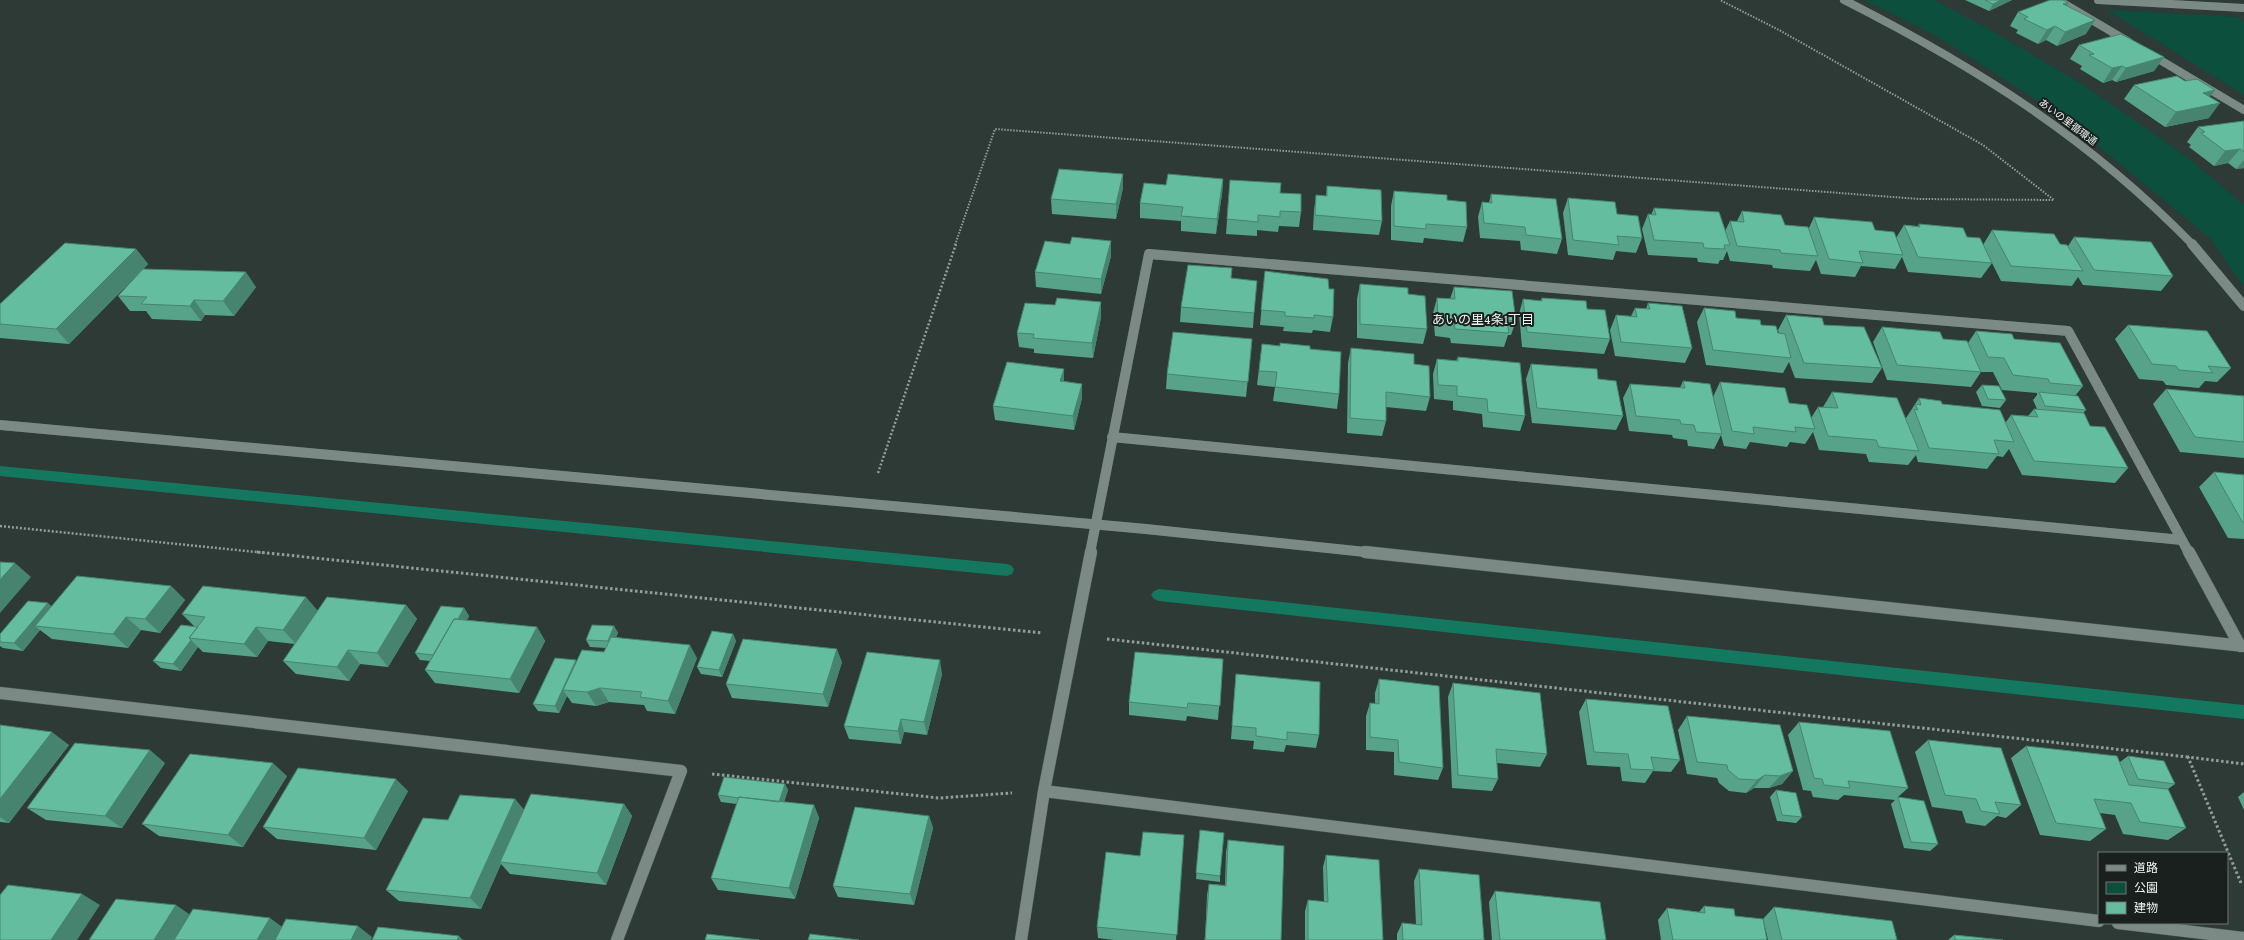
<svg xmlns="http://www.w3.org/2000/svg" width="2244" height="940" viewBox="0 0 2244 940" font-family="'Crimson Pro','Noto Sans JP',serif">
	<rect width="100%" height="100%" fill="#2d3a35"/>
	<!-- green -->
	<path fill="#0b4f3c" d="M1865 0H1934L1987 28 2085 86 2187 157 2244 205V287L2210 238 2063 117 1938 37Z
		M2107 10 2239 17 2244 22V95Z"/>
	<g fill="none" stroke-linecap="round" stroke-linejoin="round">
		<!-- stream -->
		<path fill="#13785d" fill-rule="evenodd" d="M0 466 1007 564 1012 566 1014 570 1012 574 1007 576 0 476Z
			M1159 589 2244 705V719L1159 601 1154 599 1151 595 1154 591Z"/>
		<defs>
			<path id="minor-far2" d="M2058 0 2129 42
				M2098 0 2244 8
				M2150 54 2244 110"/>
			<path id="minor-far1" d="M0 425 1146 529 1375 553
				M1112 437 2182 540
				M1090 553 1149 254 2068 331 2189 553"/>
			<path id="minor" d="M1365 552 2244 646
				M2189 552 2240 646
				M0 693 681 771 617 940
				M1044 791 2099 921
				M2118 923 2244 938
				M1021 940 1044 791 1091 552"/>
			<path id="tertiary-far1" d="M1844 0C1976 67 2089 138 2193 245"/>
			<path id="tertiary" d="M2192 244 2244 306"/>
		</defs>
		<!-- minor-far2 casing -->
		<use href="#minor-far2" stroke="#4d5854" stroke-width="8"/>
		<!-- minor-far1 casing -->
		<use href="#minor-far1" stroke="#4d5854" stroke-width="10"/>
		<!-- minor casing -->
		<use href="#minor" stroke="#4d5854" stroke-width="13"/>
		<!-- tertiary-far1 casing -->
		<use href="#tertiary-far1" stroke="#4d5854" stroke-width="8"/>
		<!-- tertiary casing -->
		<use href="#tertiary" stroke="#4d5854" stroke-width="10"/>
		<!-- path-far2 -->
		<path stroke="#939e9a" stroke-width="2" stroke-dasharray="1.5 1.5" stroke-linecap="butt" d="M955 245 995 129 1919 199 2054 200 1983 145 1779 30 1720 0"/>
		<!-- path-far1 -->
		<path stroke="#939e9a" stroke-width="2.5" stroke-dasharray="2 2" stroke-linecap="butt" d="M878 473 956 244
			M0 526 266 553"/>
		<!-- path -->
		<path stroke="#939e9a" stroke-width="3" stroke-dasharray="2.5 2.5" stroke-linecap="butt" d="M257 552 1042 633
			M1107 639 2188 757
			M712 774 939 798 1012 793
			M2241 883 2188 757 2244 764"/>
		<!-- minor-far2 -->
		<use href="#minor-far2" stroke="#7b8a84" stroke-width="8"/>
		<!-- minor-far1 -->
		<use href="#minor-far1" stroke="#7b8a84" stroke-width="10"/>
		<!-- minor -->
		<use href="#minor" stroke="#7b8a84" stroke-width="12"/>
		<!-- tertiary-far1 -->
		<use href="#tertiary-far1" stroke="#7b8a84" stroke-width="8"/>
		<!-- tertiary -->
		<use href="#tertiary" stroke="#7b8a84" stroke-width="10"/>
	</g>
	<!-- wall -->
	<path fill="#56a389" d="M1965 0H2012L1989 11Z
		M2068 3 2066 6 2086 34 2057 46 2046 40 2038 44 2016 33 2018 30 2010 26 2018 12Z
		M2079 45 2164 57 2154 71 2116 82 2112 80 2103 83 2080 69 2082 66 2070 59Z
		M2134 85 2210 97 2209 118 2165 127 2124 99Z
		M2244 121V168L2236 169 2228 163 2214 166 2189 147 2191 145 2187 142 2198 127Z
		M1223 179 1222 194 1216 234 1181 231V221L1140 218V203Z
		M1230 180 1280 193 1301 212 1299 227 1279 226 1278 232 1257 230V236L1226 234Z
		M1327 186 1382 221 1379 235 1313 230 1314 210 1316 195 1326 196Z
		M1123 188 1116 219 1052 214 1051 199Z
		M1394 191 1447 200 1467 227 1463 242 1424 238 1423 243 1391 240V206Z
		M1491 194 1562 239 1557 254 1521 250 1520 241 1480 238 1478 217 1482 202 1489 203Z
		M1568 198 1617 214 1642 238 1636 253 1616 251 1613 260 1568 255 1563 213Z
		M1654 208 1725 231 1730 221H1737L1742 211 1785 225 1809 228 1814 217 1875 230 1896 238 1904 225 1918 226 1919 224 1967 237 1983 245 1992 230 2068 246 2074 237 2173 276 2161 291 2083 285 2078 277 2072 286 2001 281 1984 247 1992 263 1981 278 1908 272 1902 257 1895 269 1861 266 1855 277 1821 274 1816 260 1810 271 1773 268 1772 265 1730 261 1727 251 1723 260H1720L1718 264 1698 262 1697 258 1648 255 1642 229 1648 214 1651 215Z
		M136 249 148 264 143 269 256 287 234 316 205 315 201 321 152 319 146 311H130L118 296 142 270 69 344 0 338V304Z
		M1111 256 1101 294 1036 287 1035 272Z
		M1265 271 1329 289 1333 317 1330 332 1313 330 1312 333 1283 331 1284 327 1260 325Z
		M1360 284 1408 294 1427 329 1423 344 1357 338V299Z
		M1454 287 1516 321 1511 335H1508L1504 347 1451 343 1450 338 1435 336 1433 313 1437 298 1450 299Z
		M1542 298 1587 309 1610 339 1604 354 1522 347 1519 314 1523 299 1540 301Z
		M1648 303 1692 348 1685 363 1615 356 1610 330 1616 315 1631 316 1635 308 1646 309Z
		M1181 307 1254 313 1253 328 1180 322Z
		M1704 308 1761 325 1778 333H1779L1778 330 1786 315 1824 325 1882 368 1872 383 1795 378 1789 362 1783 373 1706 365 1697 322Z
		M1101 317 1093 358 1034 353V349L1019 347 1017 333Z
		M2128 325 2231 368 2217 382 2205 381 2199 388 2166 385 2163 381 2139 379 2115 339Z
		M1882 327 1943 339 1968 343 1976 331 2014 339 2083 386 2075 396 2086 410 2083 413 2090 426 2128 468 2115 483 2022 475 2009 449 2003 457 1997 456 1987 469 1918 462 1916 455 1908 465 1869 462 1866 454 1819 450 1813 432 1805 444 1790 442 1787 447 1750 442 1746 449 1724 446 1721 435 1714 449 1688 446 1687 440 1673 438 1672 435 1629 431 1623 398 1630 384 1680 388 1683 381 1713 397 1720 382 1789 403 1811 418 1818 407H1823L1832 392 1906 418 1919 398 2006 422 2011 415 2028 416 2034 409H2037L2033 400 2037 395V393L2002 390 1993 372H1981L1971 387 1887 380 1873 342Z
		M1252 339 1246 397 1166 389 1167 374Z
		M1280 343 1310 349 1339 394 1337 409 1273 401 1275 387 1257 385 1262 344 1280 346Z
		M1351 348 1414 364 1430 397 1426 411 1386 407V421L1382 436 1347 433 1348 363Z
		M1458 357 1525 416 1520 431 1483 427 1482 414 1453 410V401L1434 399 1433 374 1437 359 1456 361Z
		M1531 364 1598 379 1623 416 1616 430 1532 423 1526 379Z
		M1064 381 1082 384V398L1074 430 995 420 993 406Z
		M1982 385 2006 400 2000 408 1982 406 1976 392Z
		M2166 389 2244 396V458L2180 452 2153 404Z
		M2214 472 2244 475V539L2228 538 2199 487Z
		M171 586 185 600 160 633 141 630 128 648 52 639 40 630 23 651 3 648 0 646V634L52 606Z
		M406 605 417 619 388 667 360 664 349 681 296 674 283 661 295 644 268 641 257 657 203 652 198 647 181 671 161 668 153 661 194 626 182 614 318 610Z
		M464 608 469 616 467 620 537 627 545 641 519 693 435 683 425 670 430 661 420 660 415 653Z
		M614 626 618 633 616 637 697 658 675 714 647 711 644 705 609 702 596 706 572 703 567 696 559 713 538 711 533 704 576 661 604 652 606 648 590 647 586 640Z
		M733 634 736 641 722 677 701 674 697 667Z
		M1223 659 1218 720 1187 716 1186 721 1129 715V702Z
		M842 662 828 707 732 698 726 684Z
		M942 674 927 735 904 732 901 744 849 739 844 726Z
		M1236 674 1319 735 1316 748 1286 745 1284 752 1253 749 1254 741 1231 739Z
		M1379 679 1443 768 1438 780 1394 775V752L1366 750V716L1370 703 1375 704V693Z
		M1453 683 1547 754 1540 767 1497 763 1498 779 1492 791 1452 788 1448 697Z
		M1586 699 1680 760 1671 772 1653 771 1645 783 1622 781 1620 767 1587 765 1579 712Z
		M1687 716 1793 771 1782 784 1769 788H1754L1746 793 1729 791 1719 783 1717 778 1687 774 1678 730Z
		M1799 722 1908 788 1898 797 1938 844 1930 851 1904 848 1891 804 1895 800 1844 795 1838 800 1813 797 1811 791 1803 790 1788 735Z
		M0 725 69 745 9 823 0 822Z
		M1928 740 2021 805 2006 818 1997 816 1985 826 1966 823 1962 811 1932 807 1915 752Z
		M2026 746 2120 762 2128 756 2175 784 2168 789 2186 828 2168 840 2123 834 2115 815 2100 813 2106 829 2090 841 2040 835 2011 758Z
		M165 763 122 828 46 820 27 808Z
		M287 776 243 847 159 836 142 824Z
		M785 784 788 790 784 802 814 805 819 818 795 899 718 890 711 878 737 804 721 802 718 795Z
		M1776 790 1802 817 1796 823 1777 821 1770 797Z
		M408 791 376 850 277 839 263 827Z
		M2244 792V810L2238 797Z
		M515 799 524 810 624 804 632 816 606 885 510 874 501 864 481 909 399 901 386 890 448 820Z
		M929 816 933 828 914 905 838 897 833 886Z
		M1200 830 1220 876V882L1196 879Z
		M1184 835 1176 940H1114L1098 938 1097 927 1140 856Z
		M1228 840 1281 940H1205L1207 895 1209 884 1225 885 1226 852Z
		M1326 855 1383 940H1305V911L1308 900 1324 902 1323 867Z
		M1419 869 1484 940H1397V934L1402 923 1416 925 1414 881Z
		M1495 891 1606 940H1492L1489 902Z
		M1704 906 1767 940H1661L1658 920 1667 908 1699 912Z
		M1774 907 1897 940H1768L1763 919Z
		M1954 935 2003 940H1948Z"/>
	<!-- shaded-wall -->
	<path fill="#46846f" d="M2001 0H2012L1989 11 1993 4Z
		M2068 3 2060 17 2063 4Z
		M2095 20 2086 34 2057 46 2065 32Z
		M2055 26 2046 40 2038 44 2047 30Z
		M2164 57 2154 71 2116 82 2126 68Z
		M2122 66 2112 80 2103 83 2112 68Z
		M2215 90 2204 104 2203 93Z
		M2220 103 2209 118 2165 127 2176 112Z
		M2240 149 2228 163 2214 166 2225 151Z
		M2244 160V168L2236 169Z
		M1123 174V188L1116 219V204Z
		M1223 179 1222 194 1216 234 1217 219Z
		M1111 241V256L1101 294V279Z
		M136 249 148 264 69 344 56 329Z
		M246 272 256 287 234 316 223 301Z
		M194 300 205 315 201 321 190 306Z
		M1101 302V317L1093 358 1092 343Z
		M1064 369V383L1060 381Z
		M1082 384V398L1074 430 1073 416Z
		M15 563 31 577 0 613V580Z
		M171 586 185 600 160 633 145 619Z
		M306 597 318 611 296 644 283 630Z
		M48 603 56 610 35 626 40 630 23 651 14 643Z
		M406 605 417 619 388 667 377 653Z
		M464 608 469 616 444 663 438 656Z
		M126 617 141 630 128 648 113 634Z
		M614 626 618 633 612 648 608 641Z
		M256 627 268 641 257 657 244 644Z
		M537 627 545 641 519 693 510 679Z
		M733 634 736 641 722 677 719 670Z
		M191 640 198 647 181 671 173 664Z
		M690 645 697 658 675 714 668 701Z
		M837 649 842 662 828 707 823 694Z
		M348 650 360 664 349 681 337 667Z
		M576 660 580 667 563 690 567 696 559 713 555 706Z
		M940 660 942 674 927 735 924 722Z
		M600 688 609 702 596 706 587 692Z
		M901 719 904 732 901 744 898 731Z
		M52 732 69 745 9 823 0 817V799Z
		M150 750 165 763 122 828 105 816Z
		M273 763 287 776 243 847 228 835Z
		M1793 771 1782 784 1769 788 1780 776Z
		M1765 775 1754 788 1746 793 1757 780Z
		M396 779 408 791 376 850 364 838Z
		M785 784 788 790 782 808 779 802Z
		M515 799 525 811 500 862 501 864 481 909 470 898Z
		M624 804 632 816 606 885 597 873Z
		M814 805 819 818 795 899 789 888Z
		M929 816 933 828 914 905 910 894Z
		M82 894 100 905 77 940H51Z
		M176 905 192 916 178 940H154Z
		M270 918 285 929 278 940H257Z
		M358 926 372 937 371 940H351Z
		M459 936 463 940H457Z"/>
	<!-- building -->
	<path fill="#64bd9f" stroke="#46846f" d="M1985 0H2001L1993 4Z
		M2050 0H2063L2068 3 2063 4 2095 20 2065 32 2055 26 2047 30 2024 19 2028 17 2018 12Z
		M2121 34 2164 57 2126 68 2122 66 2112 68 2089 55 2094 54 2079 45Z
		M2177 76 2185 81 2197 79 2215 90 2203 93 2220 103 2176 112 2134 85Z
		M2244 121V152L2240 149 2225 151 2201 133 2205 132 2198 127Z
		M1059 169 1123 174 1116 204 1051 199Z
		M1168 174 1223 179 1217 219 1181 216 1183 207 1140 203 1144 183 1166 185Z
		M1230 180 1281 183 1280 193 1301 194V212L1280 211V217L1258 215V222L1227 219Z
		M1327 186 1381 190 1382 221 1315 215 1316 195 1327 196Z
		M1394 191 1447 195V200L1466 202 1467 227 1426 224V229L1394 226Z
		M1491 194 1556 199 1562 239 1526 235 1525 227 1484 223 1482 202 1492 203Z
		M1568 198 1615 202 1617 214 1638 216 1642 238 1617 236 1619 245 1573 240Z
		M1654 208 1719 212 1730 245H1724L1725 249 1704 248 1703 243 1654 240 1648 214 1656 215Z
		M1742 211 1781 215 1785 225 1808 227 1818 256 1781 253 1780 250 1737 246 1730 221 1744 222Z
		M1814 217 1872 222 1875 230 1894 232 1903 255 1859 251 1863 263 1829 259Z
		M1919 224 1963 228 1967 237 1980 238 1992 263 1918 257 1904 225 1920 227Z
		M1992 230 2054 234 2060 244 2067 245 2083 271 2011 266Z
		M1072 237 1111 241 1101 279 1035 272 1045 241 1070 244Z
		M2074 237 2151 242 2173 276 2094 270Z
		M65 243 136 249 56 329 0 324V304Z
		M1188 265 1232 268 1231 278 1257 281 1254 313 1181 307Z
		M143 269 246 272 223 301 194 300 190 306 141 304 147 297 118 296Z
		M1265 271 1328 279 1329 289H1334L1333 317 1314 315V318L1285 316V312L1261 310Z
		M1360 284 1408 288V294L1425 296 1427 329 1360 324Z
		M1454 287 1512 291 1516 321 1507 320 1509 333 1455 329 1454 323 1438 322 1437 298 1455 299Z
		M1057 298 1101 302 1092 343 1033 338 1034 334 1017 333 1025 303 1055 305Z
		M1542 298 1586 301 1587 309 1605 310 1610 339 1527 332 1523 299 1542 301Z
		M1648 303 1682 306 1692 348 1621 342 1616 315 1637 317 1635 308 1650 309Z
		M1704 308 1735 311 1736 318 1760 320 1761 325 1776 326 1778 333 1785 334 1791 358 1713 350Z
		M1786 315 1822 318 1824 325 1864 327 1882 368 1804 363Z
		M2128 325 2207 331 2231 368 2208 366 2213 373 2179 370 2176 366 2152 364Z
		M1882 327 1940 332 1943 339 1967 341 1981 372 1897 365Z
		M1976 331 2012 334 2014 339 2060 343 2083 386 2050 383 2048 379 2013 375 2004 358 1988 357Z
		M1173 332 1252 339 1248 382 1167 374Z
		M1280 343 1310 346V349L1341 352 1339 394 1275 387 1277 372 1259 371 1262 344 1280 346Z
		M1351 348 1414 354V364L1429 366 1430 397 1386 392V421L1350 418Z
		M1458 357 1520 363 1525 416 1488 412 1487 399 1457 396V386L1438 385 1437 359 1458 361Z
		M1007 362 1064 369 1060 381 1082 384 1073 416 993 406Z
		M1531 364 1597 369 1598 379 1616 381 1623 416 1537 408Z
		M1683 381 1710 384 1722 434 1696 432 1694 425 1681 424 1680 420 1636 416 1630 384 1685 388Z
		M1720 382 1785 388 1789 403 1807 405 1815 429 1795 427 1796 432 1753 427 1754 434 1732 431Z
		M1982 385 1999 386 2006 400 1988 399Z
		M2166 389 2244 396V442L2195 437Z
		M1832 392 1897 398 1919 451 1879 447 1876 440 1828 436 1818 407 1838 408Z
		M2039 392 2078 396 2086 410 2045 406Z
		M1919 398 1941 401 1942 404 2000 410 2014 442 1994 440 1999 454 1929 448 1914 409 1918 410 1915 404 1921 405Z
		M2034 409 2084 413 2090 426 2105 427 2128 468 2034 461 2011 415 2038 417Z
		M2214 472 2244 475V523H2243Z
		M0 562 15 563 0 580Z
		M77 576 171 586 145 619 126 617 113 634 35 626Z
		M203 586 306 597 283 630 256 627 244 644 189 638 205 617 182 614Z
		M327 597 406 605 377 653 348 650 337 667 283 661Z
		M28 601 48 603 14 643 0 642V634Z
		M441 606 464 608 458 619H454L433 655 415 653Z
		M454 619 537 627 510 679 425 670Z
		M181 625 198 627 189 638 191 640 173 664 153 661Z
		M592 625 614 626 608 641 586 640Z
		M712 631 733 634 719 670 697 667Z
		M611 637 690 645 668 701 640 697 642 692 600 688 587 692 563 690 582 650 604 652Z
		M743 639 837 649 823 694 726 684Z
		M867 652 940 660 924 722 901 719 898 731 844 726Z
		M1135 652 1223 659 1220 706 1188 703 1187 708 1129 702Z
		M555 658 576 660 555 706 533 704Z
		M1236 674 1320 682 1319 735 1287 732V740L1256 736V728L1232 726Z
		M1379 679 1439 686 1443 768 1399 762 1398 740 1370 737V703L1379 704Z
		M1453 683 1540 693 1547 754 1496 749 1498 779 1458 775Z
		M1586 699 1668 706 1680 760 1651 757 1654 770 1631 769 1628 754 1594 752Z
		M1687 716 1780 725 1793 771 1780 776 1765 775 1757 780 1739 779 1728 770 1727 765 1697 762Z
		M1799 722 1890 731 1908 788 1848 781 1850 788 1824 785 1822 779 1814 778Z
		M0 725 52 732 0 799Z
		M1928 740 2001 748 2021 805 1995 802 2000 814 1981 811 1976 799 1945 795Z
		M75 743 150 750 105 816 27 808Z
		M2026 746 2117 756 2129 785 2168 789 2186 828 2140 822 2131 803 2094 799 2106 829 2056 823Z
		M190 754 273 763 228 835 142 824Z
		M2128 756 2164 761 2175 784 2138 779Z
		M298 768 396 779 364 838 263 827Z
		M724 777 785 784 779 802 739 797V798L718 795Z
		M1776 790 1796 793 1802 817 1782 815Z
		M531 794 624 804 597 873 500 862Z
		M460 795 515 799 470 898 386 890 423 818 448 820Z
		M739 797 814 805 789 888 711 878Z
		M1898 797 1924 801 1938 844 1911 842Z
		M855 807 929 816 910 894 833 886Z
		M1200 830 1224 833 1220 876 1196 873Z
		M1143 832 1184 835 1177 935 1097 927 1106 852 1140 856Z
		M1228 840 1284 846 1281 940H1205L1209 884 1226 886Z
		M1326 855 1379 860 1383 940H1308V900L1328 902Z
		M1419 869 1479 875 1484 940H1403L1402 923 1422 925Z
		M8 885 82 894 51 940H0V895Z
		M1495 891 1600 902 1606 940H1500Z
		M116 899 176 905 154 940H89Z
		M1704 906 1734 909 1735 916 1763 919 1767 940H1673L1667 908 1705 913Z
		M1774 907 1892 921 1897 940H1782Z
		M193 909 270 918 257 940H174Z
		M286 919 358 926 351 940H275Z
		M378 927 459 936 457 940H372Z
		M707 934 759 940H705Z
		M810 934 859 940H808Z
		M1954 935 2003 940H1956Z"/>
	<g text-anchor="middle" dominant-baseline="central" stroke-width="4" stroke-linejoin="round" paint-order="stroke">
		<!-- far-street labels -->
		<g font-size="10" fill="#edf6f2" stroke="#1a201d">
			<text transform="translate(2068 122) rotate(37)">あいの里循環通</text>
		</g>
		<!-- neighbourhood labels -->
		<g font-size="13" fill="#edf6f2" stroke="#1a201d">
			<text x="1483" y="319">あいの里4条1丁目</text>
		</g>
	</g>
	<!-- legend -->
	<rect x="2098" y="852" width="130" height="72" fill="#1a201d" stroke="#6e7672"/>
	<rect x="2106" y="865" width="20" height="6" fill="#7b8a84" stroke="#6e7672"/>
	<text x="2134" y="872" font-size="12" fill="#edf6f2">道路</text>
	<rect x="2106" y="882" width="20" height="12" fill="#0b4f3c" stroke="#6e7672"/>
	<text x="2134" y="892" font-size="12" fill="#edf6f2">公園</text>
	<rect x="2106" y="902" width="20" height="12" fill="#64bd9f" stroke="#6e7672"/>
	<text x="2134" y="912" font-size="12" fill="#edf6f2">建物</text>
</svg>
